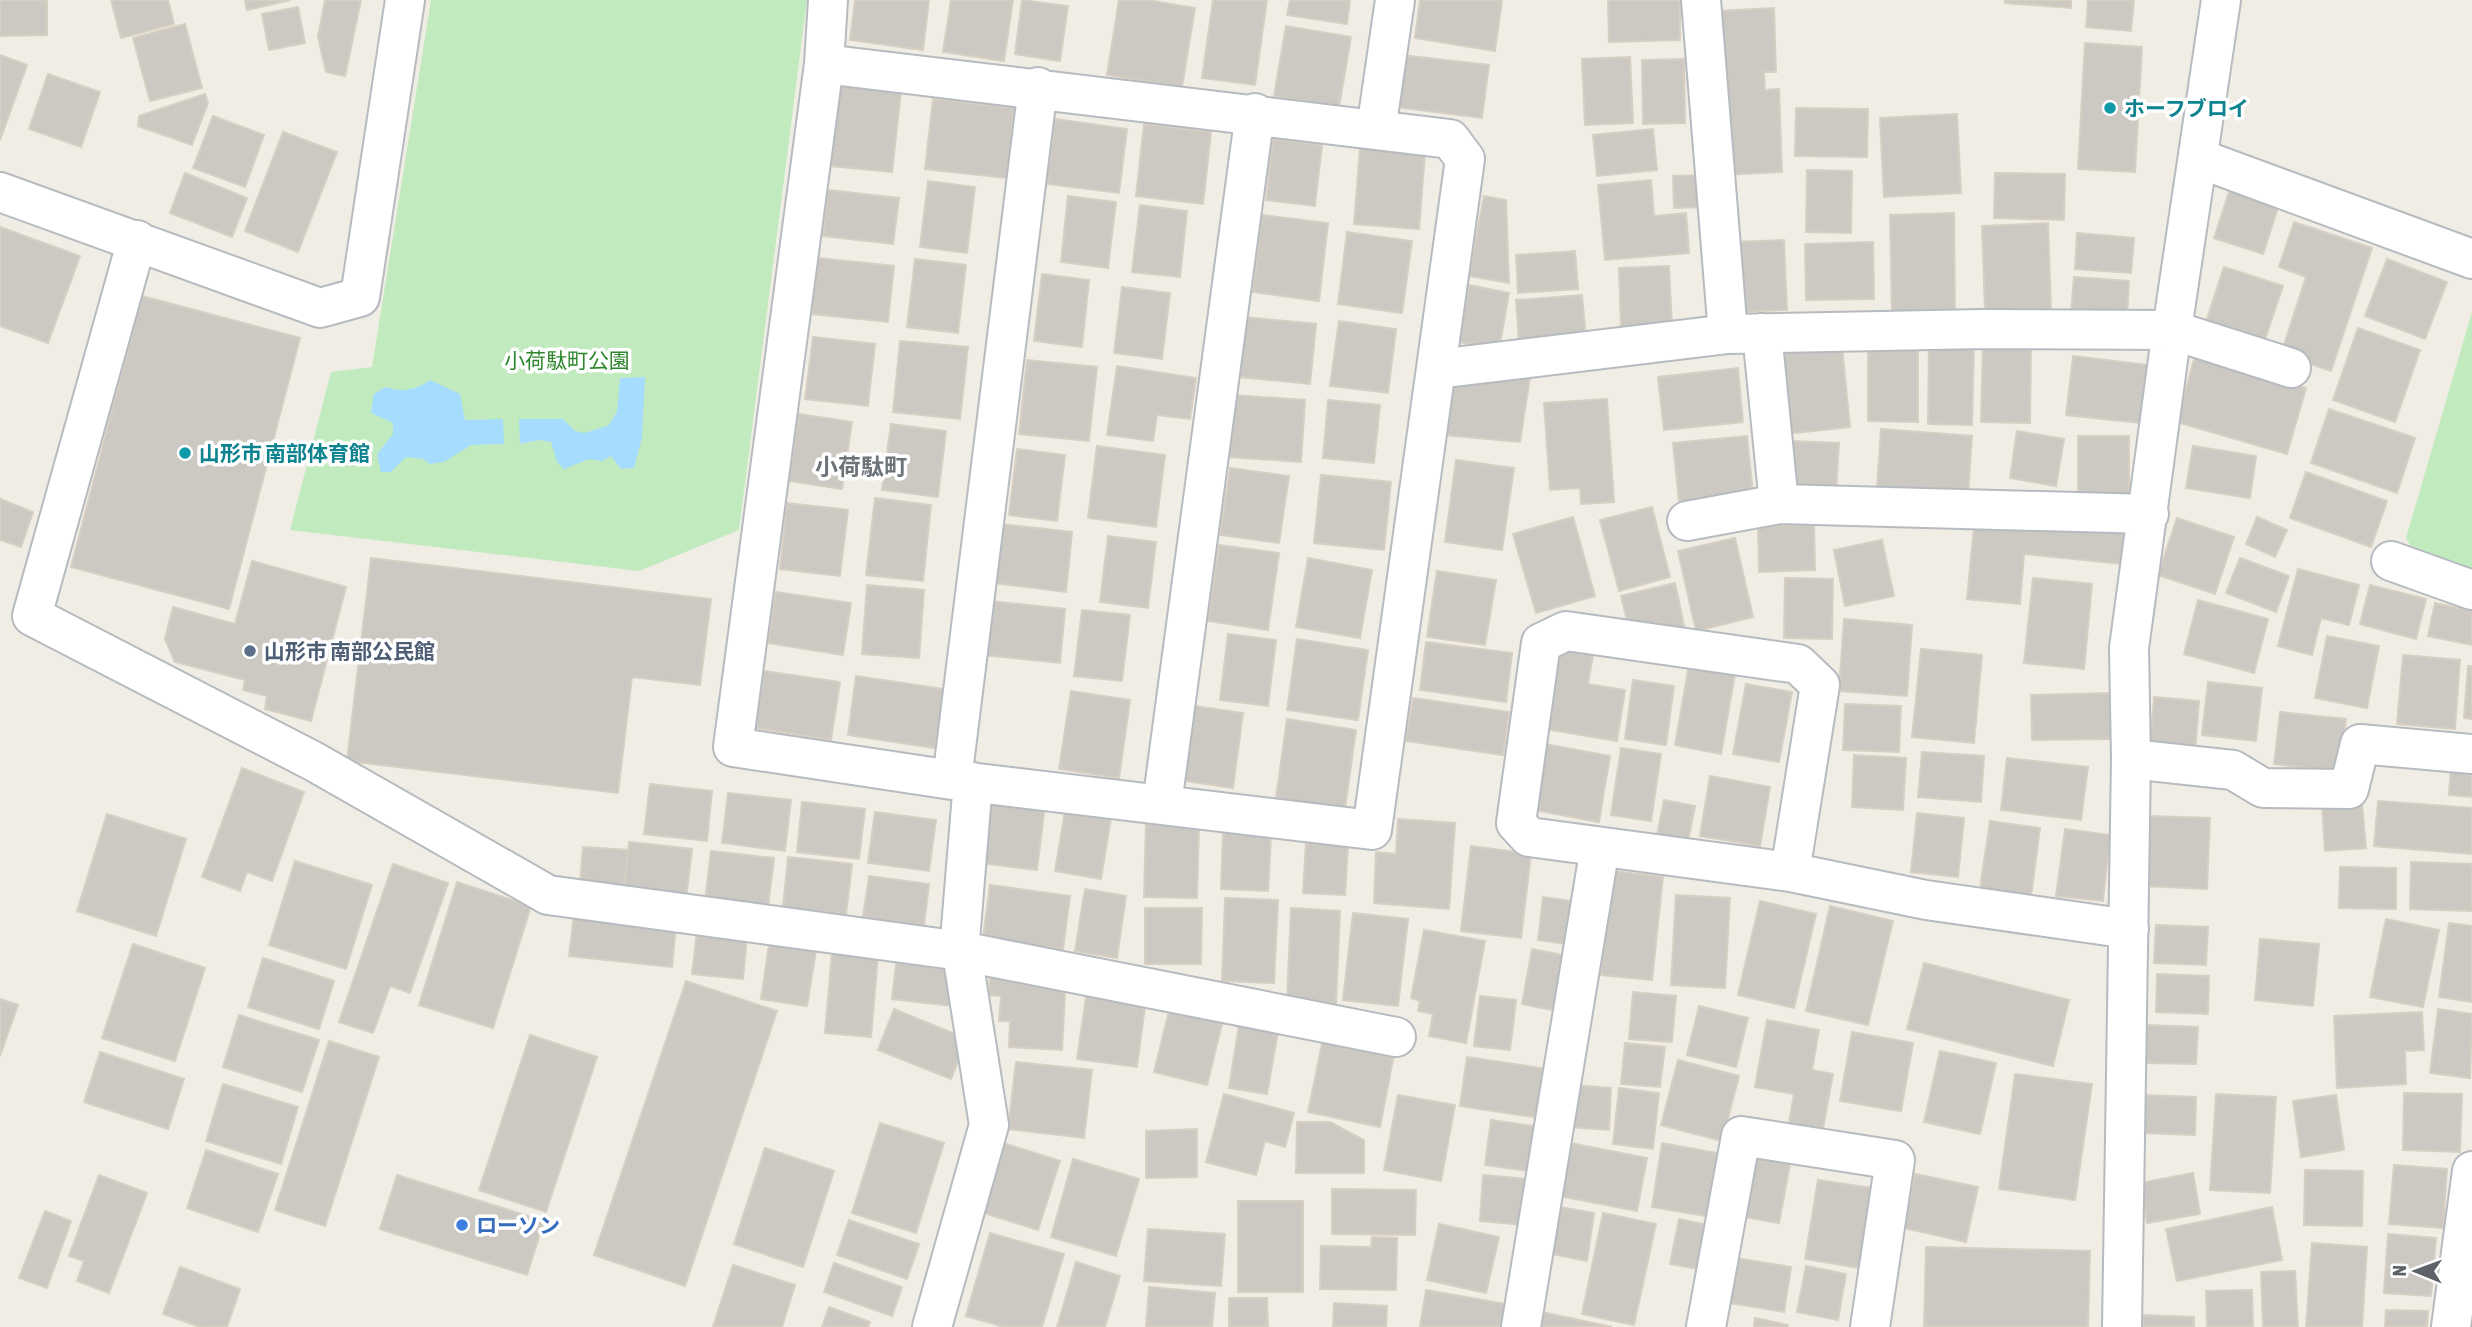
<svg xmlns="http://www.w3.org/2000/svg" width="2472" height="1327" viewBox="0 0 2472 1327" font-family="'Asap Condensed','Noto Sans JP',sans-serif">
	<rect width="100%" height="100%" fill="#f0ede5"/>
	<!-- green -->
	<path fill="#c2eabf" d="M431 0H807L739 530 639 571 290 530 331 372 372 367Z
		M2472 312V573L2414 552 2406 538Z"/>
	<!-- water -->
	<path fill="#a6ddff" d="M645 377 642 438 634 468 621 469 611 456 602 461 589 459 564 469 557 462 551 442 539 440 520 444 519 419H563L575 431 584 433 608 426 617 412 620 378Z
		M430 380 460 394 465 420 503 419 504 444 471 445 444 462 430 464 423 459 406 457 391 472H381L377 454 393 434V423L371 413 374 394 385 387C404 392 414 391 430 380Z"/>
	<!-- building -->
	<path fill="#ccc8c2" stroke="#d6cfc2" stroke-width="2" d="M0 0H47V35L0 36Z
		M111 0H168L174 24 121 38Z
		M245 0H291L247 10Z
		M325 0H361L345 76 326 72 318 37Z
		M855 0H929L923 50 850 40Z
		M951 0H1013L1004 61 943 52Z
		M1022 0 1068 6 1060 61 1015 54Z
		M1119 0H1147L1195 8 1182 87 1107 75Z
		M1213 0H1267L1255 85 1202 78Z
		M1290 0H1350L1347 24 1287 15Z
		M1420 0H1502L1495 51 1415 38Z
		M1608 0H1680V40L1609 42Z
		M2005 0H2071V8L2005 3Z
		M2088 0H2134L2131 31 2086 27Z
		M298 7 305 43 269 50 262 14Z
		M1774 8 1776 72H1764L1765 90 1779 89 1782 172 1722 175 1716 11Z
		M185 24 202 88 150 101 133 38Z
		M1286 26 1351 37 1339 107 1274 96Z
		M2085 43 2142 47 2135 172 2078 169Z
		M0 55 27 65 0 140Z
		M1402 55 1489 65 1482 118 1395 107Z
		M1630 57 1633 123 1585 125 1582 59Z
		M1684 59 1685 123 1643 124 1642 60Z
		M48 74 100 92 81 147 29 129Z
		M840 85 901 92 892 172 831 166Z
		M205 94 208 103 192 145 138 126 139 116Z
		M933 99 1014 108 1006 178 925 169Z
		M1796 108 1868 109 1867 157 1795 156Z
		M1957 114 1961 193 1884 197 1880 118Z
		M213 116 264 135 245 187 193 168Z
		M1055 119 1127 129 1119 193 1047 184Z
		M1144 124 1211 132 1203 204 1136 196Z
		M1653 129 1657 170 1597 176 1593 135Z
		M283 132 337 152 298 252 245 231Z
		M1273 139 1322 145 1315 206 1266 200Z
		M1360 148 1425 153 1419 229 1354 224Z
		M1807 170 1852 171 1851 233 1806 232Z
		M185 173 247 198 232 237 170 213Z
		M1995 173 2065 174 2064 220 1994 218Z
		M1705 175 1706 207 1674 208 1673 176Z
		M1651 180 1654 216 1686 213 1689 253 1605 260 1598 185Z
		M928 181 975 187 967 253 920 247Z
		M2230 189 2279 205 2263 254 2214 238Z
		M828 190 899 198 893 244 823 236Z
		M1068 196 1116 202 1108 268 1061 262Z
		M1484 196 1506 200 1509 283 1469 276Z
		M1140 205 1187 211 1180 277 1132 272Z
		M1954 213 1955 314 1892 315 1890 215Z
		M1262 215 1328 223 1319 301 1253 292Z
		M2294 222 2372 248 2331 371 2281 354 2306 277 2279 267Z
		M2048 223 2051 309 1985 311 1982 226Z
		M0 227 80 256 48 343 0 326Z
		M1347 232 1412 241 1402 313 1338 304Z
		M2077 233 2134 238 2131 273 2075 269Z
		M1784 240 1787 310 1735 312 1733 242Z
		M1873 242 1874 299 1806 300 1805 244Z
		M1575 251 1578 289 1518 293 1516 255Z
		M818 258 894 266 888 322 812 314Z
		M915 259 966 265 958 333 907 327Z
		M2387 259 2447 282 2425 339 2365 316Z
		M1669 266 1672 326 1621 328 1619 268Z
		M2224 267 2283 286 2262 348 2204 328Z
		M1042 274 1089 280 1082 347 1034 341Z
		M2074 277 2129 281 2127 317 2071 313Z
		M1469 285 1509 293 1499 350 1459 342Z
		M1122 287 1170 293 1162 359 1114 353Z
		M1582 295 1586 338 1519 343 1516 300Z
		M142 296 300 338 229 609 71 567Z
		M1245 317 1316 324 1310 384 1239 377Z
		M1339 321 1396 329 1388 393 1330 386Z
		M2358 328 2420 350 2395 422 2333 400Z
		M813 337 875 344 868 406 805 399Z
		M900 341 968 347 960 419 893 412Z
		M1983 342 2031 343 2030 423 1981 422Z
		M1929 345 1974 346 1972 425 1928 424Z
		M1842 347 1850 427 1786 434 1777 354Z
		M1868 347H1918V422L1868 421Z
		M2073 356 2148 365 2141 423 2066 415Z
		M2195 356 2306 388 2287 454 2177 422Z
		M1027 360 1097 367 1089 441 1019 434Z
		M1117 366 1196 378 1190 419 1157 415 1153 441 1107 435Z
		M1738 368 1743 422 1664 430 1658 377Z
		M1531 371 1520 442 1444 435 1453 379Z
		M1233 395 1305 400 1301 462 1229 457Z
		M1607 399 1614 502 1581 504 1580 488 1550 490 1544 403Z
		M1328 400 1380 405 1374 463 1323 458Z
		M2329 409 2415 438 2397 493 2311 463Z
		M799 414 852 422 842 489 789 481Z
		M891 424 946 431 938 497 882 490Z
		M1881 429 1972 436 1968 495 1877 489Z
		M2017 431 2064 439 2056 486 2010 478Z
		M1747 436 1753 494 1679 502 1673 443Z
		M2078 436H2129V496H2078Z
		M1790 441 1839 443 1836 492 1788 490Z
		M1097 446 1165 455 1156 527 1088 518Z
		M2193 446 2256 456 2250 498 2186 488Z
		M1017 449 1065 455 1057 521 1009 515Z
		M1456 460 1514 468 1502 550 1445 542Z
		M1230 468 1289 476 1279 543 1220 535Z
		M2306 472 2387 501 2371 547 2290 518Z
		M1321 475 1391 482 1384 550 1314 543Z
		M875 498 931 505 923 581 866 575Z
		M0 499 33 512 21 547 0 540Z
		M787 503 848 510 840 576 780 569Z
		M1652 507 1670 577 1619 591 1600 520Z
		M1573 517 1595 596 1536 613 1513 534Z
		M1975 517 2125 531 2122 564 2024 554 2020 604 1967 599Z
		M2257 517 2287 530 2275 557 2246 544Z
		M2177 518 2234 537 2215 594 2158 575Z
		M999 524 1072 532 1066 592 993 583Z
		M1814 525 1815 570 1759 572 1758 526Z
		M1108 536 1156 542 1148 608 1100 602Z
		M1735 538 1753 617 1696 631 1678 551Z
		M1882 540 1894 596 1845 606 1834 550Z
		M1219 545 1279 553 1268 630 1208 621Z
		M371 558 711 599 700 685 632 677 618 793 347 761Z
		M1308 558 1372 570 1360 638 1296 627Z
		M2240 558 2289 576 2276 612 2226 593Z
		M252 561 346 587 311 721 265 709 267 696 243 690 245 680 175 662 165 639 173 607 235 624Z
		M2298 569 2359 585 2349 625 2321 618 2312 655 2278 646Z
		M1437 571 1496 580 1485 645 1427 637Z
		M1785 578 1833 579 1832 639 1784 638Z
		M2033 578 2092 584 2084 669 2024 663Z
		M1675 583 1685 630 1627 620 1621 596Z
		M867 585 924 590 919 658 862 654Z
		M2370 585 2426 599 2416 639 2360 624Z
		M776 592 851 603 843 655 768 643Z
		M2198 600 2268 619 2254 673 2184 654Z
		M990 601 1065 609 1060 663 984 655Z
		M2435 603 2472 611V645L2428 636Z
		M1082 610 1130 615 1122 681 1074 676Z
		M1844 619 1912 625 1907 696 1839 691Z
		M1228 634 1276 640 1268 706 1220 700Z
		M2327 636 2379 646 2367 708 2315 698Z
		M1297 639 1368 650 1358 720 1287 710Z
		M1426 642 1512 653 1506 702 1420 690Z
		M1558 649 1593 655 1588 684 1625 690 1617 741 1545 729Z
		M1921 649 1982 655 1974 743 1912 737Z
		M2403 655 2460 660 2455 729 2397 724Z
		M1689 665 1735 674 1721 754 1675 745Z
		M2468 666H2472V719L2464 718Z
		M764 671 840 682 831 740 756 728Z
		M856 676 944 689 935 748 848 735Z
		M1633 680 1674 686 1666 745 1625 739Z
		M2208 682 2262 688 2256 741 2202 735Z
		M1746 684 1792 692 1779 762 1733 754Z
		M1071 691 1130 700 1119 778 1059 769Z
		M2109 693 2111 739 2032 740 2031 695Z
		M2154 697 2199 701 2195 754 2150 751Z
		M1413 698 1509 712 1503 755 1406 741Z
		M1845 704 1901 706 1899 752 1843 750Z
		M1195 706 1243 713 1233 788 1185 781Z
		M2280 712 2346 719 2340 772 2274 764Z
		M1287 719 1356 730 1345 808 1276 798Z
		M1545 744 1610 756 1599 822 1534 810Z
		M1621 748 1661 754 1651 821 1611 815Z
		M1922 752 1984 756 1981 802 1918 797Z
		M1854 755 1906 758 1903 810 1852 807Z
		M2007 758 2088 767 2081 820 2001 810Z
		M2451 765 2472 766V797L2449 795Z
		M242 768 304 792 272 881 247 872 240 891 202 877Z
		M1710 776 1770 787 1760 846 1700 836Z
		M650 784 712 791 707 841 644 834Z
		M728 793 791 800 785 851 722 843Z
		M989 799 1045 805 1037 870 981 863Z
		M1664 800 1695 806 1688 841 1657 835Z
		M2378 801 2472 808V854L2374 846Z
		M802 802 865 809 859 859 797 852Z
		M2362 804 2366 848 2325 851 2322 807Z
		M1065 811 1111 818 1101 879 1055 871Z
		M875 812 936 820 929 871 868 863Z
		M1917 813 1964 818 1958 877 1911 872Z
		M107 814 186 839 156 936 77 911Z
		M2149 816 2210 818 2207 889 2146 886Z
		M1398 819 1455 823 1449 909 1374 903 1376 852 1396 854Z
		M1990 821 2040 828 2031 896 1980 889Z
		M1146 824 1199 826 1197 898 1144 897Z
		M2065 829 2110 835 2103 901 2056 896Z
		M1223 833 1271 835 1268 891 1221 889Z
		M629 842 692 849 686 899 624 892Z
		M1306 843 1348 845 1345 895 1303 893Z
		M1471 846 1531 854 1521 938 1461 931Z
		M583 847 628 850 624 888 580 884Z
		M711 851 774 858 768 908 705 901Z
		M788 857 852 864 846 914 783 907Z
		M295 861 372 885 346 969 269 945Z
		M2411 862 2472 864V911L2410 909Z
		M393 864 448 883 410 993 390 986 373 1033 339 1022Z
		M2340 867 2396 868V909L2339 908Z
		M1613 871 1663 877 1652 980 1601 975Z
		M869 876 929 884 924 925 863 917Z
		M457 882 531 906 493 1028 419 1005Z
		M990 885 1070 896 1063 949 983 938Z
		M1085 889 1126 896 1117 958 1075 951Z
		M1676 895 1730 898 1725 988 1671 985Z
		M1543 897 1579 902 1574 945 1538 940Z
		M1225 898 1278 900 1274 983 1222 981Z
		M1760 901 1816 914 1794 1008 1738 995Z
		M1830 906 1893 921 1868 1025 1806 1011Z
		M1145 908H1202L1201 964H1145Z
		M1291 908 1340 911 1336 1004 1287 1001Z
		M1353 913 1408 919 1398 1006 1343 1000Z
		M574 914 676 925 672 967 569 956Z
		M2386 919 2439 930 2423 1007 2370 997Z
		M2449 923 2472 926V1002L2439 997Z
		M2156 925 2208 927 2206 965 2154 963Z
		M1424 930 1485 941 1466 1043 1429 1036 1433 1014 1418 1011 1420 1001 1411 998Z
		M697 932 747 937 743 979 692 974Z
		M770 938 817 945 807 1006 761 999Z
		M2260 939 2319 944 2313 1006 2255 1000Z
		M133 944 205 968 175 1061 102 1038Z
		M1532 949 1568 956 1557 1011 1522 1004Z
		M832 952 878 956 871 1037 825 1033Z
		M897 955 956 962 951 1006 892 999Z
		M263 958 334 981 319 1029 248 1007Z
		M1924 963 2069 1000 2053 1066 1907 1029Z
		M990 971 1066 975 1062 1050 1009 1047 1010 1021H999L1001 996 989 995Z
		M2157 974 2209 976 2208 1014 2156 1012Z
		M686 981 777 1011 685 1286 594 1255Z
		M1087 990 1146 998 1137 1067 1077 1059Z
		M1633 992 1676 996 1672 1042 1629 1039Z
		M1480 996 1516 1000 1510 1050 1474 1046Z
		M0 999 18 1005 0 1056Z
		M1699 1006 1748 1018 1736 1067 1687 1055Z
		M1170 1007 1223 1020 1207 1085 1154 1072Z
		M894 1009 967 1039 951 1079 878 1050Z
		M2438 1009 2472 1014 2470 1078 2430 1073Z
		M2422 1012 2424 1050 2405 1051 2406 1084 2337 1088 2334 1016Z
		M239 1015 319 1040 302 1092 223 1067Z
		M1767 1020 1819 1030 1812 1070 1833 1074 1822 1134 1788 1128 1794 1094 1755 1087Z
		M1239 1025 1278 1032 1267 1094 1229 1088Z
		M2146 1025 2198 1027 2196 1064 2144 1063Z
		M1852 1032 1913 1043 1901 1111 1840 1101Z
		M530 1035 597 1057 546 1212 479 1190Z
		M1323 1039 1394 1054 1380 1127 1308 1112Z
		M329 1041 379 1057 325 1226 275 1210Z
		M1625 1043 1665 1047 1660 1087 1621 1084Z
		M1940 1051 1996 1063 1980 1134 1924 1122Z
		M100 1052 184 1079 168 1129 84 1102Z
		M1467 1057 1547 1069 1540 1118 1460 1106Z
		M1678 1060 1739 1076 1722 1141 1661 1125Z
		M1016 1062 1092 1070 1084 1138 1008 1129Z
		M2015 1074 2092 1084 2075 1200 1999 1189Z
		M223 1084 298 1107 281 1164 206 1141Z
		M1571 1085 1611 1088 1609 1130 1569 1127Z
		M1619 1088 1659 1093 1653 1149 1613 1144Z
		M2404 1093 2462 1094 2460 1152 2403 1150Z
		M1224 1094 1294 1113 1285 1147 1265 1141 1256 1175 1206 1162Z
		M2216 1094 2276 1097 2270 1193 2210 1190Z
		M1398 1095 1455 1105 1441 1181 1384 1170Z
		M2144 1095 2196 1097 2195 1135 2142 1133Z
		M2336 1095 2344 1150 2301 1157 2293 1101Z
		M1491 1120 1541 1127 1535 1172 1485 1165Z
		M1297 1122H1330L1364 1140V1173H1296Z
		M880 1123 944 1143 916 1233 852 1213Z
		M1197 1129V1177L1146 1178V1131Z
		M1000 1142 1060 1161 1038 1230 978 1211Z
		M1565 1142 1647 1158 1637 1211 1554 1195Z
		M1662 1143 1717 1153 1706 1216 1652 1207Z
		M765 1148 834 1171 803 1267 734 1244Z
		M206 1150 278 1174 258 1232 187 1208Z
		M1749 1152 1791 1159 1779 1223 1738 1216Z
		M1073 1159 1139 1179 1116 1256 1051 1237Z
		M2394 1165 2447 1169 2443 1228 2389 1224Z
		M2305 1170 2363 1171 2362 1226 2304 1225Z
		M2193 1173 2200 1214 2147 1223 2141 1183Z
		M1915 1174 1978 1187 1966 1242 1904 1228Z
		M99 1175 147 1193 109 1293 77 1281 84 1261 69 1256Z
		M397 1175 544 1221 527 1275 380 1229Z
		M1483 1175 1528 1179 1524 1225 1480 1221Z
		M1818 1180 1873 1188 1860 1268 1805 1259Z
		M1332 1189 1416 1190 1415 1235 1332 1234Z
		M1238 1201H1303V1292H1238Z
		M1555 1206 1594 1213 1587 1261 1547 1253Z
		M2272 1207 2282 1260 2177 1281 2166 1229Z
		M45 1211 71 1221 47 1288 19 1278Z
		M1603 1213 1656 1224 1634 1325 1582 1314Z
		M1679 1219 1712 1226 1703 1270 1670 1264Z
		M849 1220 919 1244 907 1279 837 1255Z
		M1439 1224 1499 1237 1486 1293 1427 1280Z
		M1148 1229 1225 1234 1221 1286 1144 1281Z
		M990 1233 1064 1254 1042 1327H1004L966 1316Z
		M2388 1234 2436 1238 2431 1296 2384 1293Z
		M1372 1237 1397 1238 1396 1290 1320 1289 1321 1246 1371 1247Z
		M2312 1243 2367 1247 2362 1327H2306Z
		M1926 1247 2090 1251 2088 1327H1924Z
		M1730 1257 1791 1267 1784 1312 1723 1302Z
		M1076 1262 1120 1276 1105 1327H1057Z
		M834 1263 902 1287 892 1316 824 1292Z
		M733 1265 795 1285 782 1327H713Z
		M1806 1266 1846 1274 1838 1320 1797 1312Z
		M180 1267 240 1289 227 1327H200L163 1314Z
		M2295 1271 2298 1327H2263L2261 1272Z
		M1149 1287 1215 1293 1212 1327H1146Z
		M1426 1290 1506 1304 1502 1327H1420Z
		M2252 1290 2253 1327H2207L2206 1291Z
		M1229 1298H1267L1268 1327H1229Z
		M1334 1303 1387 1306 1386 1327H1333Z
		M829 1307 870 1322 868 1327H822Z
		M2386 1310 2428 1311 2427 1327H2385Z
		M1542 1312 1612 1327H1539Z
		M2143 1315 2194 1317V1327H2143Z
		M1755 1318 1788 1325 1787 1327H1754Z"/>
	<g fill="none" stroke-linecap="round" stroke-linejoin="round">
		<defs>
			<path id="minor" d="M1701 0 1728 334
				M824 64 1450 139 1465 159 1372 830 952 780 733 747 824 64 828 0
				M1376 130 1395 0
				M2198 158 2472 259
				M0 192 320 308 360 297 405 0
				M137 240 32 616 313 761 548 895 961 951 1396 1037
				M1762 333 1779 504
				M1437 369 1728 334 1983 329 2172 330 2291 368
				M1687 521 1779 504 2149 514
				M2391 561 2472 590
				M2131 759 2233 770 2263 788 2349 789 2360 744 2472 754
				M952 780 1038 87
				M1162 804 1255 113
				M1790 872 1820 685 1798 664 1566 631 1541 643 1516 823 1529 837 1790 872 1926 900 2129 929
				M932 1327 989 1125 960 940 973 782
				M1521 1327 1600 847
				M1706 1327 1741 1136 1895 1160 1870 1327
				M2122 1327 2131 759 2129 648 2172 330 2221 0
				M2451 1327 2472 1171"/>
		</defs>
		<!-- minor casing -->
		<use href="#minor" stroke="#b7bbc0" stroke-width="42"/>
		<!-- minor -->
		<use href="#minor" stroke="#fff" stroke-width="38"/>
	</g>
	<!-- markers -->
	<g fill="#0f9aa8" stroke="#fff" stroke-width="2.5">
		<circle cx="2110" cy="108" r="7"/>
		<circle cx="185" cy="453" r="7"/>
	</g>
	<circle fill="#5c6f8a" stroke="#fff" stroke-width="2.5" cx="250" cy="651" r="7"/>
	<circle fill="#3f7fe0" stroke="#fff" stroke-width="2.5" cx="462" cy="1225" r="7"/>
	<g text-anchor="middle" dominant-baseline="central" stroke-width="7" stroke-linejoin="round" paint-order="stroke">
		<!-- culture labels -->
		<g font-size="21" font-weight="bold" fill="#0d838f" stroke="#fff" text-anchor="start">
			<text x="2124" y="108">ホーフブロイ</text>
			<text x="199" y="453">山形市 南部体育館</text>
		</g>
		<!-- park labels -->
		<g font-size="21" fill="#2e862d" stroke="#fff">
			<text x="567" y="360">小荷駄町公園</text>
		</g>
		<!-- service labels -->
		<g font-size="21" font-weight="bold" fill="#4e5e75" stroke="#fff" text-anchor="start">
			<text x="264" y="651">山形市 南部公民館</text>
		</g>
		<!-- shop labels -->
		<g font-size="21" font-weight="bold" fill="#366cbe" stroke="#fff" text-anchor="start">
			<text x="476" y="1225">ローソン</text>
		</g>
		<!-- neighbourhood labels -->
		<g font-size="23" font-weight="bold" fill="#6d7479" stroke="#fff">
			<text x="861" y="467">小荷駄町</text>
		</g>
	</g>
	<!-- north arrow -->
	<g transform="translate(2416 1271) rotate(271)" stroke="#ffffff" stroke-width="5" paint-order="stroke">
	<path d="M0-5L12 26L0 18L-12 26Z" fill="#5c6267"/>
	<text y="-10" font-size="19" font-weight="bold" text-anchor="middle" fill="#5c6267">N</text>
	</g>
</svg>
